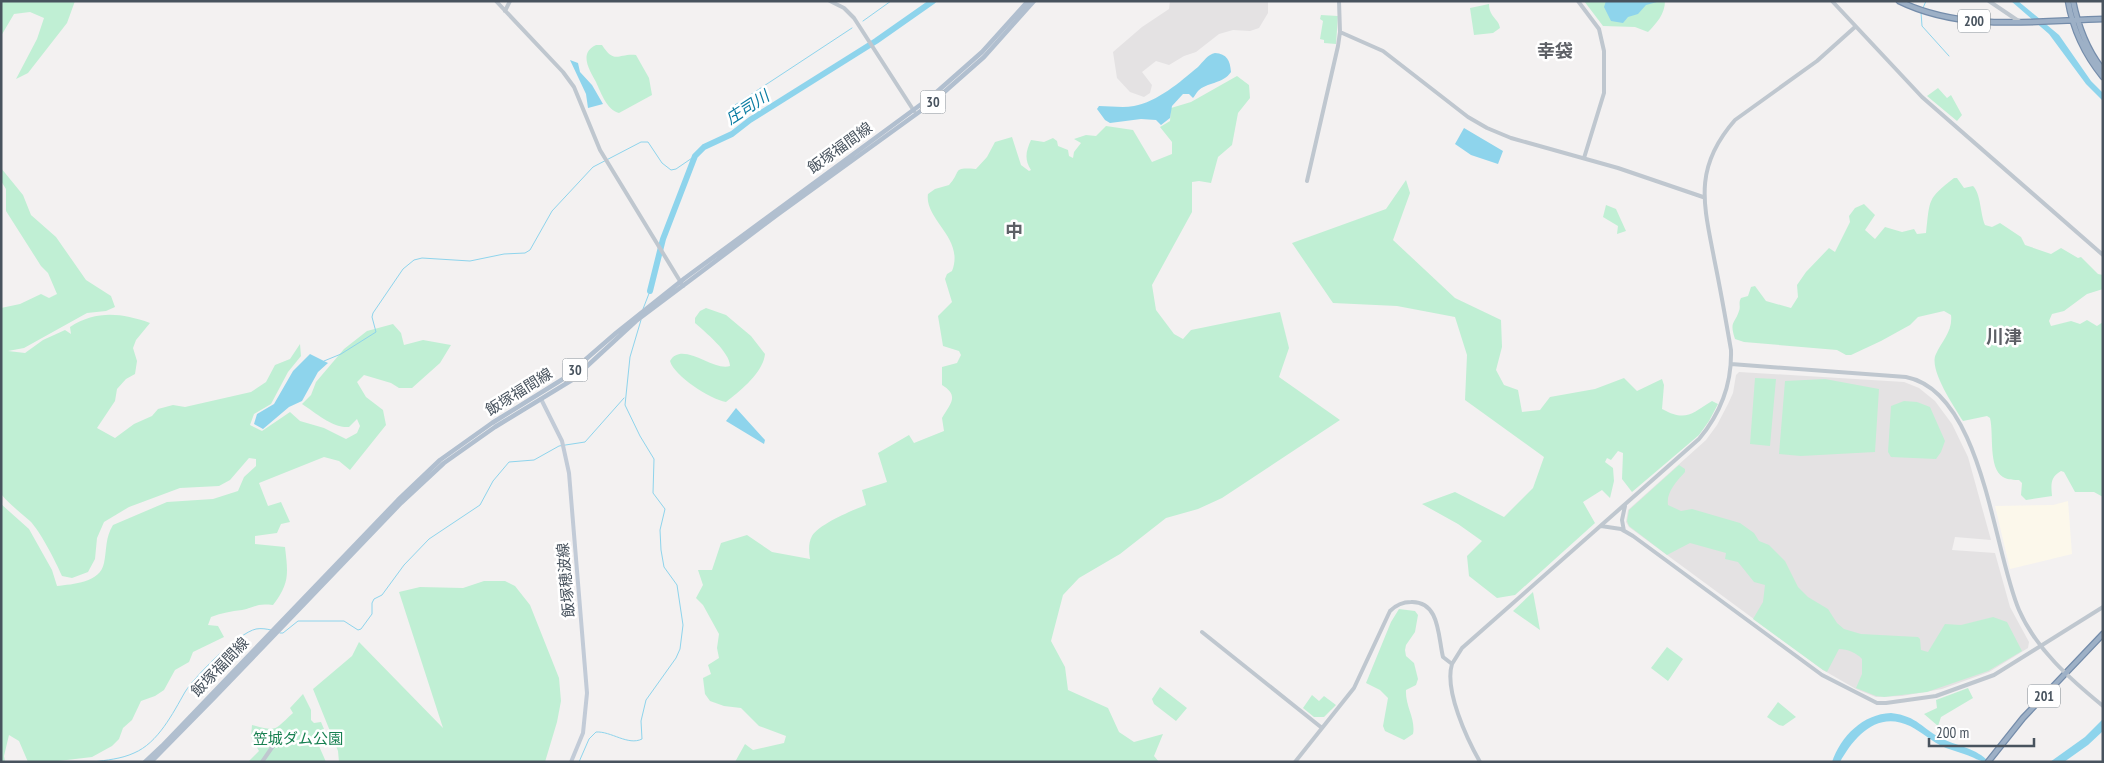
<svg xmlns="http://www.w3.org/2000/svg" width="2104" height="763" viewBox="0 0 2104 763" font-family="'PT Sans Narrow','Noto Sans JP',sans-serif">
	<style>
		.commercial { fill: #fcf8eb }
		.education { fill: #e4e2e3 }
		.green { fill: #c0efd4 }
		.water { fill: #8ed4ec }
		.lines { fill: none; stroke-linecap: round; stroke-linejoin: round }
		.stream { stroke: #8ed4ec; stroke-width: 1 }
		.river { stroke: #8ed4ec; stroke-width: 6 }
		.trunk-casing { stroke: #748caa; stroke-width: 7 }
		.tertiary { stroke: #bfc7cf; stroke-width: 4 }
		.secondary { stroke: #c2cbd7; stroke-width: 4 }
		.primary { stroke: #b1bfcf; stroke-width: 4.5 }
		.trunk { stroke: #9db0c6; stroke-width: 4.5 }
		.labels { text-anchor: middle; stroke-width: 5; stroke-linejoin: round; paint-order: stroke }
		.shield { fill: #fff; stroke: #7f878e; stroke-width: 1 }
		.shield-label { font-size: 14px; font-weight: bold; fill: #48535e }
		.street-label { font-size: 15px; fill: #48535e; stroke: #fff }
		.park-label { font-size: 15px; fill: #188051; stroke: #fff }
		.water-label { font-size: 16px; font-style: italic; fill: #0e7ea4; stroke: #fff }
		.quarter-label { font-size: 18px; font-weight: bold; fill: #5d6066; stroke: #fff }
	</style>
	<rect width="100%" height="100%" fill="#f3f1f1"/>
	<path class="commercial" d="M2068 501 2072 554 2010 569 1995 506 2053 505Z"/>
	<path class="education" d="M1170 1H1268V13L1259 28 1250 31 1233 30 1219 34 1196 52 1184 56 1169 65 1156 61 1142 72 1152 85 1150 93 1144 97 1130 92 1117 78 1113 52 1142 27 1169 9Z
		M1739 372 1904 382 1919 388 1935 401 1952 424 1968 457 1991 540 1955 537 1952 550 1995 553 2010 607 2029 642 2028 648 1989 672 1942 689 1902 696 1876 697 1856 689 1823 670 1629 527 1626 522 1628 510 1706 440 1717 425 1728 404 1733 393 1736 375Z"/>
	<path class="green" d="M1 1H75L67 23 28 73 16 79 37 39 44 18 30 12 14 14 1 36Z
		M1584 1H1665C1665 14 1656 24 1648 32L1635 27 1603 26Z
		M1489 4C1489 17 1499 19 1500 28L1493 33 1474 35 1470 8Z
		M1321 15 1338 16 1336 44 1324 43V40L1320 39 1323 21 1320 19Z
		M596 45H602C615 65 618 53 636 55L649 78 652 95 619 113C607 110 601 93 596 82 590 71 578 53 596 45Z
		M1237 76 1249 85 1250 98 1238 113 1232 145 1218 157 1211 183 1199 181 1192 182V212L1152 285 1156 310 1174 334 1183 339 1191 330 1280 312 1289 348 1279 377 1340 420 1222 498 1198 509 1166 518 1120 554 1079 578 1063 595 1051 641 1065 667 1068 690 1108 708 1119 732 1134 742 1163 734 1154 756 1159 762H735L745 744 753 750 784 743 786 736 759 726 741 708 724 706 710 701 705 694 703 678 711 674 708 665 719 658 717 648 719 634 703 605 696 598 703 585 698 570H712L721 543 747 535 772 552 810 559C809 552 808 543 812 536 819 524 853 510 866 505L862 490 887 482 878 453 909 435 914 443 944 431 942 418C950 404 960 396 942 385V367L957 363 961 355 959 351 943 346 938 316 952 302 945 279 947 274 952 271C965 238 924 220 928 194L935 189 949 185C962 171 951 167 976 169L987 157 995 142 1012 137 1021 165 1029 171 1031 170C1024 159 1026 151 1031 140L1044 142 1053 138 1057 141 1058 146 1068 150 1069 156 1073 158 1074 152 1081 143 1074 139 1086 135 1096 136 1106 126 1133 130 1152 162 1172 154V142L1160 127 1170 121 1171 108 1191 102Z
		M1938 88 1947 98 1951 95 1962 115 1957 121 1927 96Z
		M1 168 23 195 31 215 56 237 86 280 111 296 115 307 106 311 87 313 24 348 8 351 25 353 43 340 65 330 71 334 70 327C97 310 121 313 150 323L136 340 133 348 137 361 135 374 126 379 117 389 115 401 97 428 115 438 134 424 152 416 158 409 173 405 185 407 251 392 266 382 275 365 290 359 300 344 301 356 288 372 271 404 254 414 250 425 262 431 290 412 300 421 324 428 346 439 357 433 360 426 357 419 349 427C332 428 316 413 302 404L311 395 316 382 344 349 367 331 393 324 401 333 404 345 423 340 451 345 440 363 412 388H399L391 383 364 375 357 382 366 397 383 410 386 425 350 470 339 461 324 457 259 483 268 506 281 502 290 522 281 524 277 533 255 536V544L285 547C288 573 290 583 273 605 256 603 256 607 242 610 231 611 222 613 211 617L208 625 218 626 224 637 193 652 189 662 175 670 164 690 155 696 141 701 132 720 123 728 119 739 112 746 92 757 50 762H28L19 741 9 735 4 756 5 762H1V504L29 529 52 570 57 586C73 584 100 583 104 563 107 549 105 538 113 525L167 502 213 499 238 491 244 477 256 466V459L249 458 230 480 219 486 180 488 129 507 104 522 97 538 95 559 88 572 72 578 62 576C56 562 40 531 30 521 20 512 10 505 1 494V308L20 304 41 294 49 298 57 294 48 273 41 266 6 211V189L1 181Z
		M1954 178H1957L1964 188 1973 186C1981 194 1980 213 1985 225L1992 227 2000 223 2021 237 2025 245 2051 254 2061 248 2078 258 2081 257 2098 274 2103 275V289L2087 294 2064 311 2052 314 2049 321 2051 326 2071 321 2080 324 2087 320 2097 326 2103 322V497L2094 492H2075L2064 472 2061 471C2050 477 2051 485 2052 496L2026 500 2021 495 2022 483 2019 480C2014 480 2008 480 2003 477 1988 468 1994 434 1990 418L1987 416 1963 421C1955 408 1928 369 1936 354 1942 341 1953 331 1951 315L1944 311 1918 317 1910 325 1881 341 1851 355H1846L1837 350 1744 342 1735 339C1729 321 1735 324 1739 311 1741 306 1738 303 1741 298L1748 296 1751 287 1755 286 1766 301 1791 308 1798 297 1797 285 1806 272 1829 248 1835 252 1850 222 1849 216 1855 208 1864 204 1875 215 1865 230 1875 239 1885 227 1902 232 1914 229 1917 234 1926 233C1930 199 1927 199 1954 178Z
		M1406 180 1410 193 1393 240 1455 298 1501 320 1502 347 1496 370 1504 385 1518 390 1522 412 1540 410 1550 397 1595 389 1624 378 1637 391 1662 379 1664 385 1662 409C1686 422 1691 414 1712 401L1718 404 1709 421 1699 435 1632 492 1622 479 1623 453 1618 451 1611 460 1607 458 1605 462 1613 468 1614 481 1610 498 1602 490 1583 502 1595 523 1515 595 1497 598 1469 576 1467 556 1482 541 1458 524 1422 504 1455 492 1504 517 1533 488 1544 457 1465 400 1467 355 1455 317 1397 306 1333 303 1292 243 1386 209Z
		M1606 205 1616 209 1626 231 1617 234 1618 226 1603 217Z
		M706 308 726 315 751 336 765 354C763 373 740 391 726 402 710 399 674 376 670 361 682 340 714 372 730 366 730 352 705 332 695 323V318L700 311Z
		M1755 378 1776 379 1770 446 1750 444Z
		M1825 379 1879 389 1875 452 1801 456 1779 454 1785 381Z
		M1904 401 1917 402 1930 407 1945 441 1941 452 1936 459 1891 457 1888 452 1891 406Z
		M1679 465 1685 469V472C1677 481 1666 492 1668 505L1681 511 1692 509 1740 523 1754 533 1759 541 1769 545 1785 561 1798 587 1808 597 1828 609 1837 623 1844 629 1861 634 1918 637 1920 639 1921 650 1928 652 1945 624 1961 625 1993 617 2007 622 2022 651 1988 671 1927 692 1884 697 1876 696 1856 688 1862 674V659C1857 653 1847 649 1839 649L1827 672 1823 670 1753 619 1763 602 1765 585 1754 582 1738 562 1725 559 1726 553 1690 543 1667 555 1629 526 1627 521 1629 510Z
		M484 581H505L515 586 530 605 559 678 561 701 557 722 545 762H339L338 751 313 689 352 656 359 642 443 728 399 592 420 587 463 588Z
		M1533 592 1540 630 1513 611Z
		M1399 609 1415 611 1418 615 1415 632 1406 645 1405 650 1406 656 1414 663 1418 679 1416 685 1406 690C1405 706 1416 719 1413 734L1404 740 1385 731 1383 726 1388 698 1380 690 1366 683 1391 622Z
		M1667 647 1683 659 1668 681 1651 668Z
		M1160 687 1187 708 1176 721 1154 704 1152 699Z
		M1968 688 1973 698 1941 717 1938 726 1924 714 1937 708 1936 700Z
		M303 694 311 710V720L314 723 321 722 324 729 319 746 326 762H248L259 751 251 737 252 725C278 732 274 730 293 713L290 708Z
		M1312 695 1319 701 1324 696 1336 705 1324 717H1314L1303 708Z
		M1778 702 1796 717 1783 726 1779 725 1767 717Z"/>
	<path class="water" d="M1606 1H1657V2L1646 5 1638 14 1628 17 1623 23 1611 21 1604 7Z
		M2011 1H2018L2059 35 2091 81 2103 93V101L2086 84 2049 34Z
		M1215 53C1227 54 1230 60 1231 72 1223 84 1207 82 1198 91 1196 93 1195 96 1193 98L1189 94H1183L1172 106 1170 118 1161 125 1156 120 1141 119 1110 123 1105 120 1097 109 1099 106C1111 106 1123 108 1134 106 1157 102 1180 82 1198 67 1203 62 1208 54 1215 53Z
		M570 60 578 63 580 72 592 85 603 104 588 108 586 94Z
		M1464 128 1503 151 1498 164 1471 155 1455 144Z
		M310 354 328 363 318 372 302 401 289 407 263 429 254 424 257 414 274 404 293 371Z
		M736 408 765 440 764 444 726 421Z
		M1891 713C1918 716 1922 729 1943 739 1960 747 1976 748 1989 762 1979 762 1974 757 1964 754 1958 752 1952 750 1946 748 1932 742 1922 732 1910 726 1877 710 1854 737 1840 762H1832C1841 736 1863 714 1891 713Z
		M2103 719V731L2088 745 2064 762H2050L2085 737Z"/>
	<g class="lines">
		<path class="stream" d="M1923 8 1926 1
			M1921 12 1922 26 1949 56
			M863 21 891 1
			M735 105 852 28
			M643 309 650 291
			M324 361 341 354 376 332 372 317 373 313 403 269 414 260 422 258 470 261 504 254 525 253 530 250 552 211 593 167 641 142H648L662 163 671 170 676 169 695 156
			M280 633H283L298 621H344L358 630 361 629 372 614V603L374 599 382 595 404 565 429 539 480 505 493 481 509 462 534 460 559 446 585 442 624 398
			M70 762H75
			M93 762C107 760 121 759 134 753 158 743 173 713 185 692 195 676 238 633 256 629 261 628 267 629 271 630
			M579 762 589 739 596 732C611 731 628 746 642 739L641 721 646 700 676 658 680 649 683 625 677 585 664 567 661 550 660 530 665 509 653 493 654 459 640 436 625 405 630 357 641 320"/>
		<path class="river" d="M650 291 663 239 695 156 704 147 732 134 750 120 876 41 933 1"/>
		<g class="trunk-casing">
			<path id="trunk" d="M1899 1C1962 32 2035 21 2103 19
				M2068 1C2073 30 2085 55 2103 77
				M2073 1C2078 26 2087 50 2103 70
				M1988 762 2023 718 2103 634"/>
		</g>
		<path class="tertiary" d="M496 1 563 72 574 87 600 150 683 286
			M830 1 844 8 854 18 914 111
			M1578 1 1599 29 1604 51V93L1584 158
			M1832 1 1922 97 2103 255
			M1989 1 2020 22
			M505 11 510 1
			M1340 32 1383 51 1468 117 1487 128 1511 138 1618 168 1703 197
			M1307 181 1338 46 1340 32 1339 1
			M1731 364 1906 377C1983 392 1993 550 2019 610 2036 649 2070 679 2103 706
			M1601 526 1621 529 1633 536 1822 675 1877 703H1886L1936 696 1994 675 2103 607
			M1624 531 1622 520 1625 506
			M1202 632 1322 728
			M1452 664 1462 648 1699 439C1721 413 1732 385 1731 350 1726 321 1721 292 1715 263 1704 205 1692 169 1735 120L1817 61 1855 27
			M262 762 273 746
			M1295 762 1354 688 1390 611C1396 605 1403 602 1411 602 1440 601 1438 637 1443 657L1452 664C1444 690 1467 739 1480 762"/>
		<path class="secondary" d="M541 399 562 441 569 473 587 693 583 733 571 762"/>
		<path class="primary" d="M145 762 162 746 398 500 440 460 492 423 563 379 616 333 685 278 931 97 982 52 1028 1
			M151 762 214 698 401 503 444 463 495 427 572 380 636 321 777 215 933 102 984 57 1034 1"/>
		<use href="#trunk" class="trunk"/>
	</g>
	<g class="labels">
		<g class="shield">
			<rect x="1958" y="9.5" width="32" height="23" rx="4"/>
			<rect x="920.5" y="90.5" width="25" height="23" rx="4"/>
			<rect x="562.5" y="358.5" width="25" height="23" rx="4"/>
			<rect x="2028" y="684.5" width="32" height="23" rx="4"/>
		</g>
		<g class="shield-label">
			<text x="1974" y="26">200</text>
			<text x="933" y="107">30</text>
			<text x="575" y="375">30</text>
			<text x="2044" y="701">201</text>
		</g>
		<g class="street-label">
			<text transform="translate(840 148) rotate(-36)" y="5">飯塚福間線</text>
			<text transform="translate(519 392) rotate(-32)" y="5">飯塚福間線</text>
			<text transform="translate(566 580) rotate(-95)" y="5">飯塚穂波線</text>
			<text transform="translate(220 667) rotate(-46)" y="5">飯塚福間線</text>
		</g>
		<g class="park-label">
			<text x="298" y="744">笠城ダム公園</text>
		</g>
		<g class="water-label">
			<text transform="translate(747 107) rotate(-33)" y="6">庄司川</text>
		</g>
		<g class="quarter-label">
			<text x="1555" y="57">幸袋</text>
			<text x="1014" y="237">中</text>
			<text x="2004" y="343">川津</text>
		</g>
	</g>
	<rect width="2104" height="763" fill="none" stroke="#48535e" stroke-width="5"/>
	<path d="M1929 738v8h105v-8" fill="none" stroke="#48535e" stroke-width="2.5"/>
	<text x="1936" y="738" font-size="15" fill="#48535e" stroke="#ffffff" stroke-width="4" paint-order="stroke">200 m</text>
</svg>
